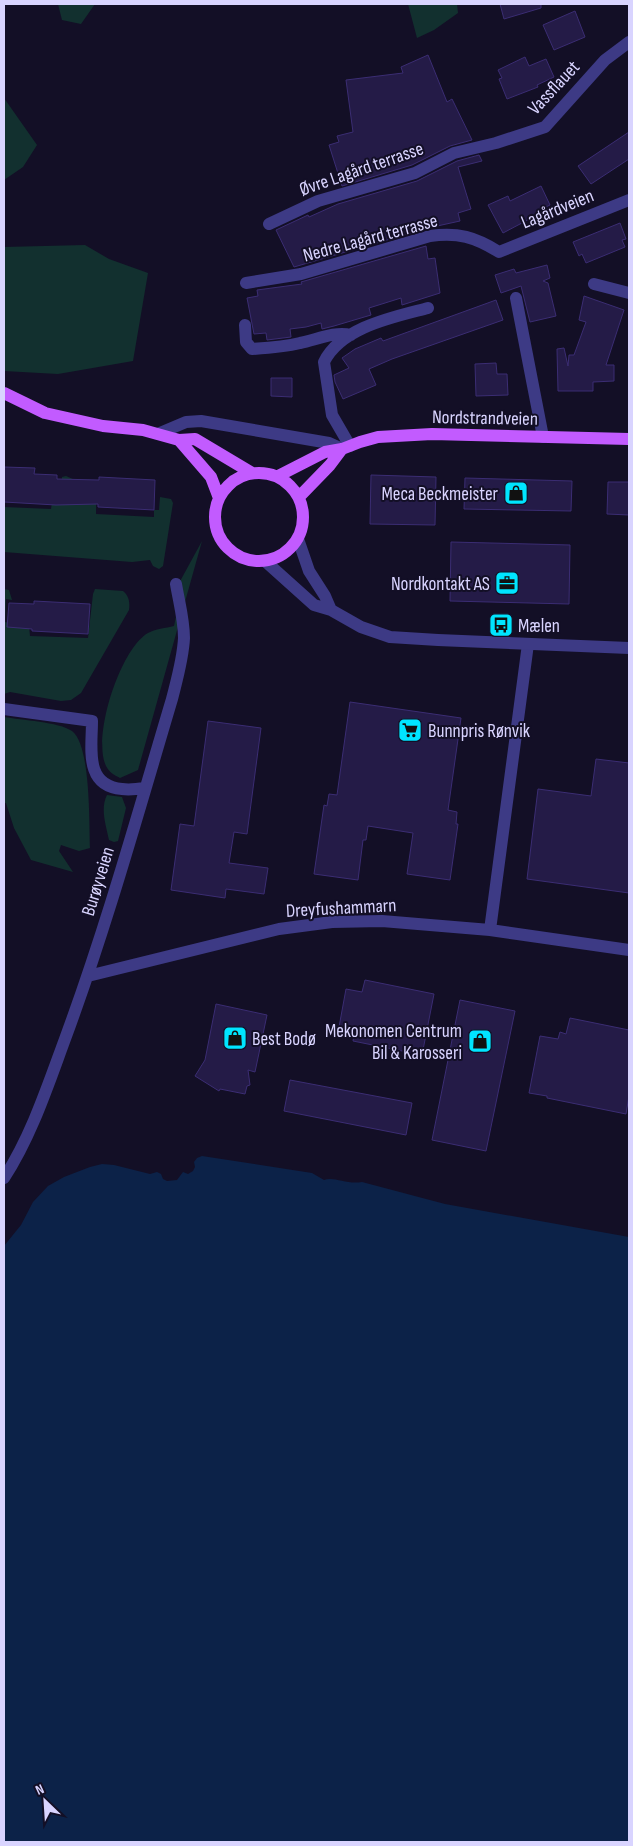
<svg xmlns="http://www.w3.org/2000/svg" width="633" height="1846" viewBox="0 0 633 1846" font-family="'Sofia Sans Condensed',sans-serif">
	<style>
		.green { fill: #12302f }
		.water { fill: #0c2248 }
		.building { fill: #241b47; stroke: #3b2d73 }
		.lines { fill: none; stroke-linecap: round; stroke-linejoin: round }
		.minor { stroke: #3d3a85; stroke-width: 12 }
		.tertiary { stroke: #3d3a85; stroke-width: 12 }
		.primary { stroke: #c25bff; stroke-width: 12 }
		.labels { text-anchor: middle; stroke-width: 4; stroke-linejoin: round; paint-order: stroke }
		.street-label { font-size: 19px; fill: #d9d4ff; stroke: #130f26 }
		.poi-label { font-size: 19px; fill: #d9d4ff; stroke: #130f26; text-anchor: end }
	</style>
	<rect width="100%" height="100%" fill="#130f26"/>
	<path class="green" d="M58 4H95L81 24 62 20Z
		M408 4H457L458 13 434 30 417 38Z
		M4 98 37 145 23 167 4 180Z
		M85 245 109 259 148 273 133 361 58 374 4 371V247Z
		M66 476 75 480 96 501V514L154 517V510H159L160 497 171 499 173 503 163 566 159 569 153 566 150 560 132 562 4 552V507L51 509 52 502 61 500 62 477Z
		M202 541 138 770 120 778C114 775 109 772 106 766 92 737 120 649 148 633 155 629 166 628 174 626L180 597 178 585Z
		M4 589 9 590 12 600 6 599 5 622 29 626 30 636 88 638 93 594 95 589 123 591C129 596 130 602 129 610L81 693 71 700 61 701 10 692 4 694Z
		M4 717C21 720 59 722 72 731 91 745 89 824 90 848L79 851 61 845 59 851 73 872 31 860 14 828 6 803H4Z
		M107 795 122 797 126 808 118 841 114 842 109 840C106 825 100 809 107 795Z"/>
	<path class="water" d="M202 1156 312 1173 324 1180C334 1176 347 1185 362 1182L445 1204 629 1237V1842H4V1246L21 1225 33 1202 48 1186 64 1177 90 1167 102 1164 114 1165 150 1174 157 1172 161 1174 163 1179 167 1181 177 1180 183 1172 188 1174 193 1171 195 1167 194 1162 197 1158Z"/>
	<path class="building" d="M500 4H541V8L504 19Z
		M575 11 585 37 554 50 543 25Z
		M428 55 447 102 452 99 472 140 450 146 412 165 342 186 329 145 339 142 337 136 353 132 346 80 403 73 401 67Z
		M525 57 529 66 546 59 554 77 537 85 538 87 507 99 499 79 502 78 498 70Z
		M629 132V159L591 184 578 166Z
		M479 155 482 161 458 167 471 209 458 213 460 221 428 228 294 267 276 230 308 215 309 217 338 204 417 181 457 161Z
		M541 186 550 205 537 211 539 214 503 233 488 205 508 196 510 201Z
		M620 223 626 239 622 240 625 247 586 263 582 254 579 256 573 242Z
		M426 246 428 259 435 258 440 293 402 305 401 298 369 308 371 315 334 326 322 329 321 323 306 327 290 329 291 337 267 340 266 333 254 334 247 298 258 296 257 290 302 284 301 282Z
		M547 265 550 278 543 281 548 283 556 316 530 322 521 286 501 293 495 275 514 269 516 273Z
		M584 296 624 310 606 365H614V381L593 382V391H558L557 349 564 348 568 366 569 355H574L586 322 579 320Z
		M496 300 503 320 392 359 369 369 376 385 343 399 335 382 334 375 349 368 342 358 355 349 381 338 383 341Z
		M496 363 497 374H507L508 395 476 396 475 364Z
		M271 378H292V397L271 396Z
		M4 467 35 468 34 474 57 475V479L99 480V477L155 480 154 510 98 507V504L56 505 4 502Z
		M371 475 436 477 435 525 370 524Z
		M465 478 572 481 571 511 464 509Z
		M608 482H629V515L607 514Z
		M451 542 570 545 569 604 450 601Z
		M34 601 90 604 88 634 32 631V629L7 627 9 603 34 604Z
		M350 702 461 718 448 810 457 812 456 824H458L450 880 407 874 413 833 368 826 366 840H363L358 880 314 874 324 805 327 806 329 794 337 795Z
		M208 721 261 728 247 834 234 832 229 863 268 868 264 894 226 889 225 898 171 890 180 824 194 826Z
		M596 759 629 763V893L527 879 538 789 591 796Z
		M365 980 434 994 422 1055 353 1041 355 1030 339 1027 346 989 362 992Z
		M460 1000 515 1011 486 1151 432 1140Z
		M216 1004 267 1015 255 1072 248 1070 250 1085 247 1086 245 1094 220 1089 219 1091 195 1076 205 1060Z
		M570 1018 629 1030V1096L626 1114 547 1098V1096L529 1093 540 1036 558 1039 560 1032 566 1034Z
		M290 1080 412 1103 406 1135 284 1111Z"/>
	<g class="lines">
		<path class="minor" d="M269 224 318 201 415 173 454 153 496 143 545 127 605 60 629 42
			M246 283 301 274 430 236C458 232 475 237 499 252L629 200
			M594 284 629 293
			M516 298 543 437
			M245 325 246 342 252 349C268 348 284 347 300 343 316 340 334 331 351 335
			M160 433 186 422 201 421 329 443 342 449
			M350 446 332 415 324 362C341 327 394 317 428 308
			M4 709 92 721C92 748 84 786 122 789 129 790 138 789 145 788
			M490 930 528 644
			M88 976 279 929 332 922 382 921 490 930 629 950
			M4 1178C31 1137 48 1085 65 1039 106 928 138 813 172 699 177 679 183 659 184 638 184 620 179 602 176 584"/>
		<path class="tertiary" d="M298 539 309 571 325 596 331 610
			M265 561 314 605 331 610 361 627 390 637 438 640 629 648"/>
		<path class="primary" d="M4 393 45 413 103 426 143 430 179 440 195 439 252 473
			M179 440 211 477 219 498
			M215 517a44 44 0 1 1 88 0a44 44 0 1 1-88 0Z
			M278 476 325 452 342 449 360 442 378 437 432 434 629 439
			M299 497 330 465 342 449"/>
	</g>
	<defs>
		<g id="shop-square" transform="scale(1.25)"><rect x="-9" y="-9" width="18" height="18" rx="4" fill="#00e5ff" stroke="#130f26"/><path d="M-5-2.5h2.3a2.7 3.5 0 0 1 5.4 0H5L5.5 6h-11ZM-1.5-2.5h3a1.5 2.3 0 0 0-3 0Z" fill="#111"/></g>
		<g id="office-square" transform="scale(1.25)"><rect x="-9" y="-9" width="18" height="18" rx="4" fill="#00e5ff" stroke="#130f26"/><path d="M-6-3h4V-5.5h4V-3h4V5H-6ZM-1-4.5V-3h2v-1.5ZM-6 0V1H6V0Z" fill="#111"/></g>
		<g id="bus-square" transform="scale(1.25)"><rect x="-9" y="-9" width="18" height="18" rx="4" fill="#00e5ff" stroke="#130f26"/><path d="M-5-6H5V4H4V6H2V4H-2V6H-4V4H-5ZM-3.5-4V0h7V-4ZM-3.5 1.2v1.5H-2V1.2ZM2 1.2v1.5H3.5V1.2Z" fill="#111"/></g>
		<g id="supermarket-square" transform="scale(1.25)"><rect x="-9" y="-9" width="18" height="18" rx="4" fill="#00e5ff" stroke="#130f26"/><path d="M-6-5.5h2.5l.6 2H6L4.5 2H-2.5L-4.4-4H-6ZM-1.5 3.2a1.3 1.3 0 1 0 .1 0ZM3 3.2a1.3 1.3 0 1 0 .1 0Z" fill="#111"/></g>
	</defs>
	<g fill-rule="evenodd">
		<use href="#shop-square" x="516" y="493"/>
		<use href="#office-square" x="507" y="583"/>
		<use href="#bus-square" x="501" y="625"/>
		<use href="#supermarket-square" x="410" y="730"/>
		<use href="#shop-square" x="235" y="1038"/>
		<use href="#shop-square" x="480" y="1041"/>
	</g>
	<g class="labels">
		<g class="street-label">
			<text transform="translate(553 87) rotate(-47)" y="7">Vassflauet</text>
			<text transform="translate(361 168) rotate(-19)" y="7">Øvre Lagård terrasse</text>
			<text transform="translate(557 208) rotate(-22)" y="7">Lagårdveien</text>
			<text transform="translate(370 237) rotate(-15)" y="7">Nedre Lagård terrasse</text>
			<text transform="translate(485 417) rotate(1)" y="7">Nordstrandveien</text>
			<text transform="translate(97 881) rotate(-73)" y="7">Burøyveien</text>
			<text transform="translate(341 907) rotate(-3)" y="7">Dreyfushammarn</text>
		</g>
		<g class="poi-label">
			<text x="498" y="500">Meca Beckmeister</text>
			<text x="490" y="590">Nordkontakt AS</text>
			<text x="518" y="632" text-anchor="start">Mælen</text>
			<text x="428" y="737" text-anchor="start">Bunnpris Rønvik</text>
			<text x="462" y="1037">Mekonomen Centrum<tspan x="462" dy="22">Bil &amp; Karosseri</tspan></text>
			<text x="252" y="1045" text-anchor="start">Best Bodø</text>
		</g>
	</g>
	<rect width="633" height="1846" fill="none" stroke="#d9d4ff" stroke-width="10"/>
	<g transform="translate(45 1801) rotate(335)" stroke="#130f26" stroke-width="4" paint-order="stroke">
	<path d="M0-4L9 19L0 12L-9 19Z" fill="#d9d4ff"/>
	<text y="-8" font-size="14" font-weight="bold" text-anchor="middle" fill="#d9d4ff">N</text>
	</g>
</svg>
